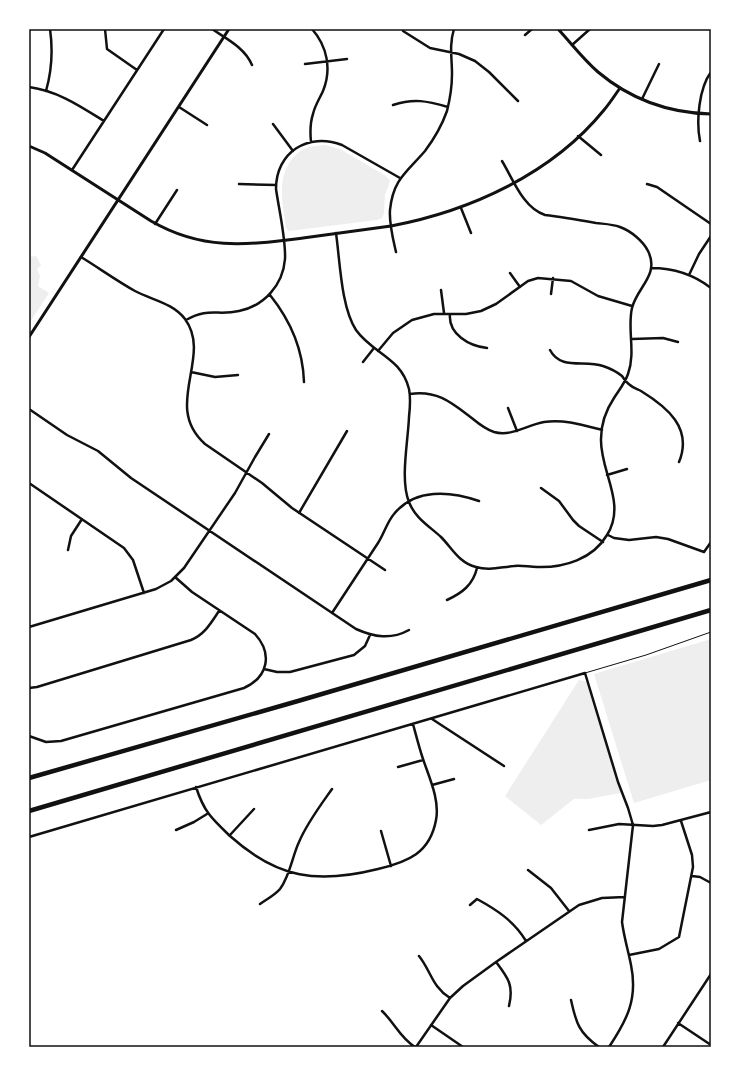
<svg xmlns="http://www.w3.org/2000/svg" width="740" height="1076" viewBox="0 0 740 1076" font-family="Lato,sans-serif">
	<style>
		.green { fill: #eee }
		.lines { fill: none; stroke-linecap: round; stroke-linejoin: round }
		.service { stroke: #111; stroke-width: 1 }
		.minor { stroke: #111; stroke-width: 2.5 }
		.tertiary { stroke: #111; stroke-width: 3 }
		.motorway { stroke: #111; stroke-width: 4.5 }
		.neatline { fill: none; stroke: #111; stroke-width: 1.5 }
	</style>
	<rect width="100%" height="100%" fill="#fff"/>
	<path class="green" d="M325 145 340 149 386 176 390 181 385 195 384 213 382 218 377 220 289 231 286 228C283 205 276 179 292 159 296 154 302 149 309 147 314 146 320 145 325 145Z
		M36 256 41 265 37 269 40 276 38 286 49 293 29 324V257Z
		M711 639V780L634 803 594 674Z
		M579 680 587 682 621 793 588 799H574L541 825 505 796Z"/>
	<g class="lines">
		<path class="service" d="M585 673 646 655 711 632"/>
		<path class="minor" d="M105 29 107 49 137 70
			M212 29C227 39 245 48 252 65
			M403 31 430 48 459 54 475 61 489 72 518 101
			M525 35 532 29
			M572 45 590 29
			M305 64 347 59
			M29 87C58 91 80 106 104 121
			M46 91C52 70 53 50 50 29
			M642 99 659 64
			M393 105C414 98 427 101 448 107
			M179 107 207 125
			M273 124 293 151
			M578 136 601 155
			M700 141C696 121 699 88 711 72
			M311 142C310 132 310 123 313 114 315 105 320 98 323 91 332 69 327 46 312 29
			M72 170 164 29
			M239 184 276 185
			M647 184 657 187 711 224
			M461 208 471 233
			M155 224 177 190
			M336 233C340 261 341 307 356 330 373 354 401 357 409 389 411 399 410 408 409 417 408 442 400 480 409 502 415 518 429 526 441 537 452 548 459 563 476 567 489 571 501 567 514 566 522 565 529 567 537 567 564 568 593 559 607 535 627 503 600 472 601 439 601 424 606 410 614 398 619 390 625 383 628 374 636 352 627 329 632 308 637 287 660 275 648 251 643 241 631 231 620 227 612 224 604 224 596 223 579 220 562 217 545 215 523 208 513 179 502 161
			M396 252C393 239 389 224 390 210 393 179 407 172 425 151 434 139 442 125 447 111 450 99 452 87 452 74 452 58 449 45 454 29
			M81 257C99 268 117 281 135 291 152 300 173 303 185 319 213 357 162 406 205 444L262 483 292 508 385 570
			M651 268C673 268 693 274 711 288
			M510 273 520 287
			M689 275 699 254 711 236
			M441 290 444 313
			M551 294 553 278
			M270 295C290 320 303 349 304 382
			M450 314C448 334 469 346 487 348
			M186 320C209 307 217 316 239 311 264 306 283 285 285 259 286 239 279 210 276 189 276 152 308 132 342 145L400 178
			M632 339 663 338 678 342
			M550 350C561 371 585 359 603 366 609 368 617 372 622 376 624 379 627 383 630 385 633 388 637 389 641 391 667 407 693 428 679 462
			M378 351 393 333 412 320 434 314H466L481 311 496 304 528 281 538 278 571 281 598 296 632 306
			M363 362 374 348
			M191 372 215 377 238 375
			M410 394C438 390 452 403 473 419 479 424 485 429 494 432 511 437 527 425 544 422 564 419 583 425 602 430
			M508 408 517 431
			M29 409 67 435 98 451 131 478 356 629C374 637 391 640 409 630
			M607 475 627 469
			M29 483 124 548 133 560 144 593
			M541 488 559 501 573 520 579 526 603 542
			M299 513 347 431
			M608 535 614 538 629 540 656 537 668 539 704 552 711 542
			M68 550 71 536 82 519
			M447 600C462 593 473 585 477 568
			M332 613C347 590 362 567 378 543 384 534 387 522 394 514 415 488 450 491 479 501
			M29 627 156 589 171 581 184 568 235 493 255 457 269 434
			M264 669 277 672H290L354 655 365 646 370 635
			M29 688 37 687 191 640C205 634 211 623 219 611
			M432 719 504 766
			M29 736 46 742 61 741 244 688C268 677 273 654 255 634L192 592 175 577
			M398 767 423 760
			M432 785 454 779
			M196 787C204 812 212 819 230 836 278 879 318 884 378 869 408 862 430 853 436 820 440 800 429 777 423 759 419 747 416 735 413 724
			M176 830 194 822 207 814
			M589 830 619 824 653 826 662 825 711 812
			M381 831 391 866
			M230 835 254 809
			M29 837 585 673 618 782 628 808 633 825 622 922C624 937 628 950 631 965 638 999 627 1020 609 1047
			M528 870 551 888 569 911
			M692 876 700 877 711 883
			M260 904C267 899 275 895 280 889 290 876 292 857 299 842 307 823 320 806 332 789
			M470 905 477 899C497 910 514 921 526 941
			M629 955 659 949 679 937 693 867 692 855 681 821
			M419 956C431 971 432 987 450 998
			M496 962C508 978 514 985 509 1006
			M571 1000C576 1023 579 1033 599 1047
			M382 1011C394 1022 400 1038 415 1047
			M678 1023 711 1045
			M431 1025 463 1047
			M416 1047 450 998 463 986 496 962 579 905 602 898 625 897
			M663 1047 711 974"/>
		<path class="tertiary" d="M558 29C571 43 583 59 598 72 630 99 669 113 711 114
			M29 146 45 153 151 221C203 251 246 245 303 238 332 234 362 230 391 226 470 211 552 174 604 110 610 103 615 95 620 88
			M29 337 229 29"/>
		<path class="motorway" d="M29 778 298 701 711 580
			M29 811 711 610"/>
	</g>
	<rect width="740" height="1076" fill="none" stroke="#ffffff" stroke-width="60"/>
	<rect x="30" y="30" width="680" height="1016" class="neatline"/>
</svg>
